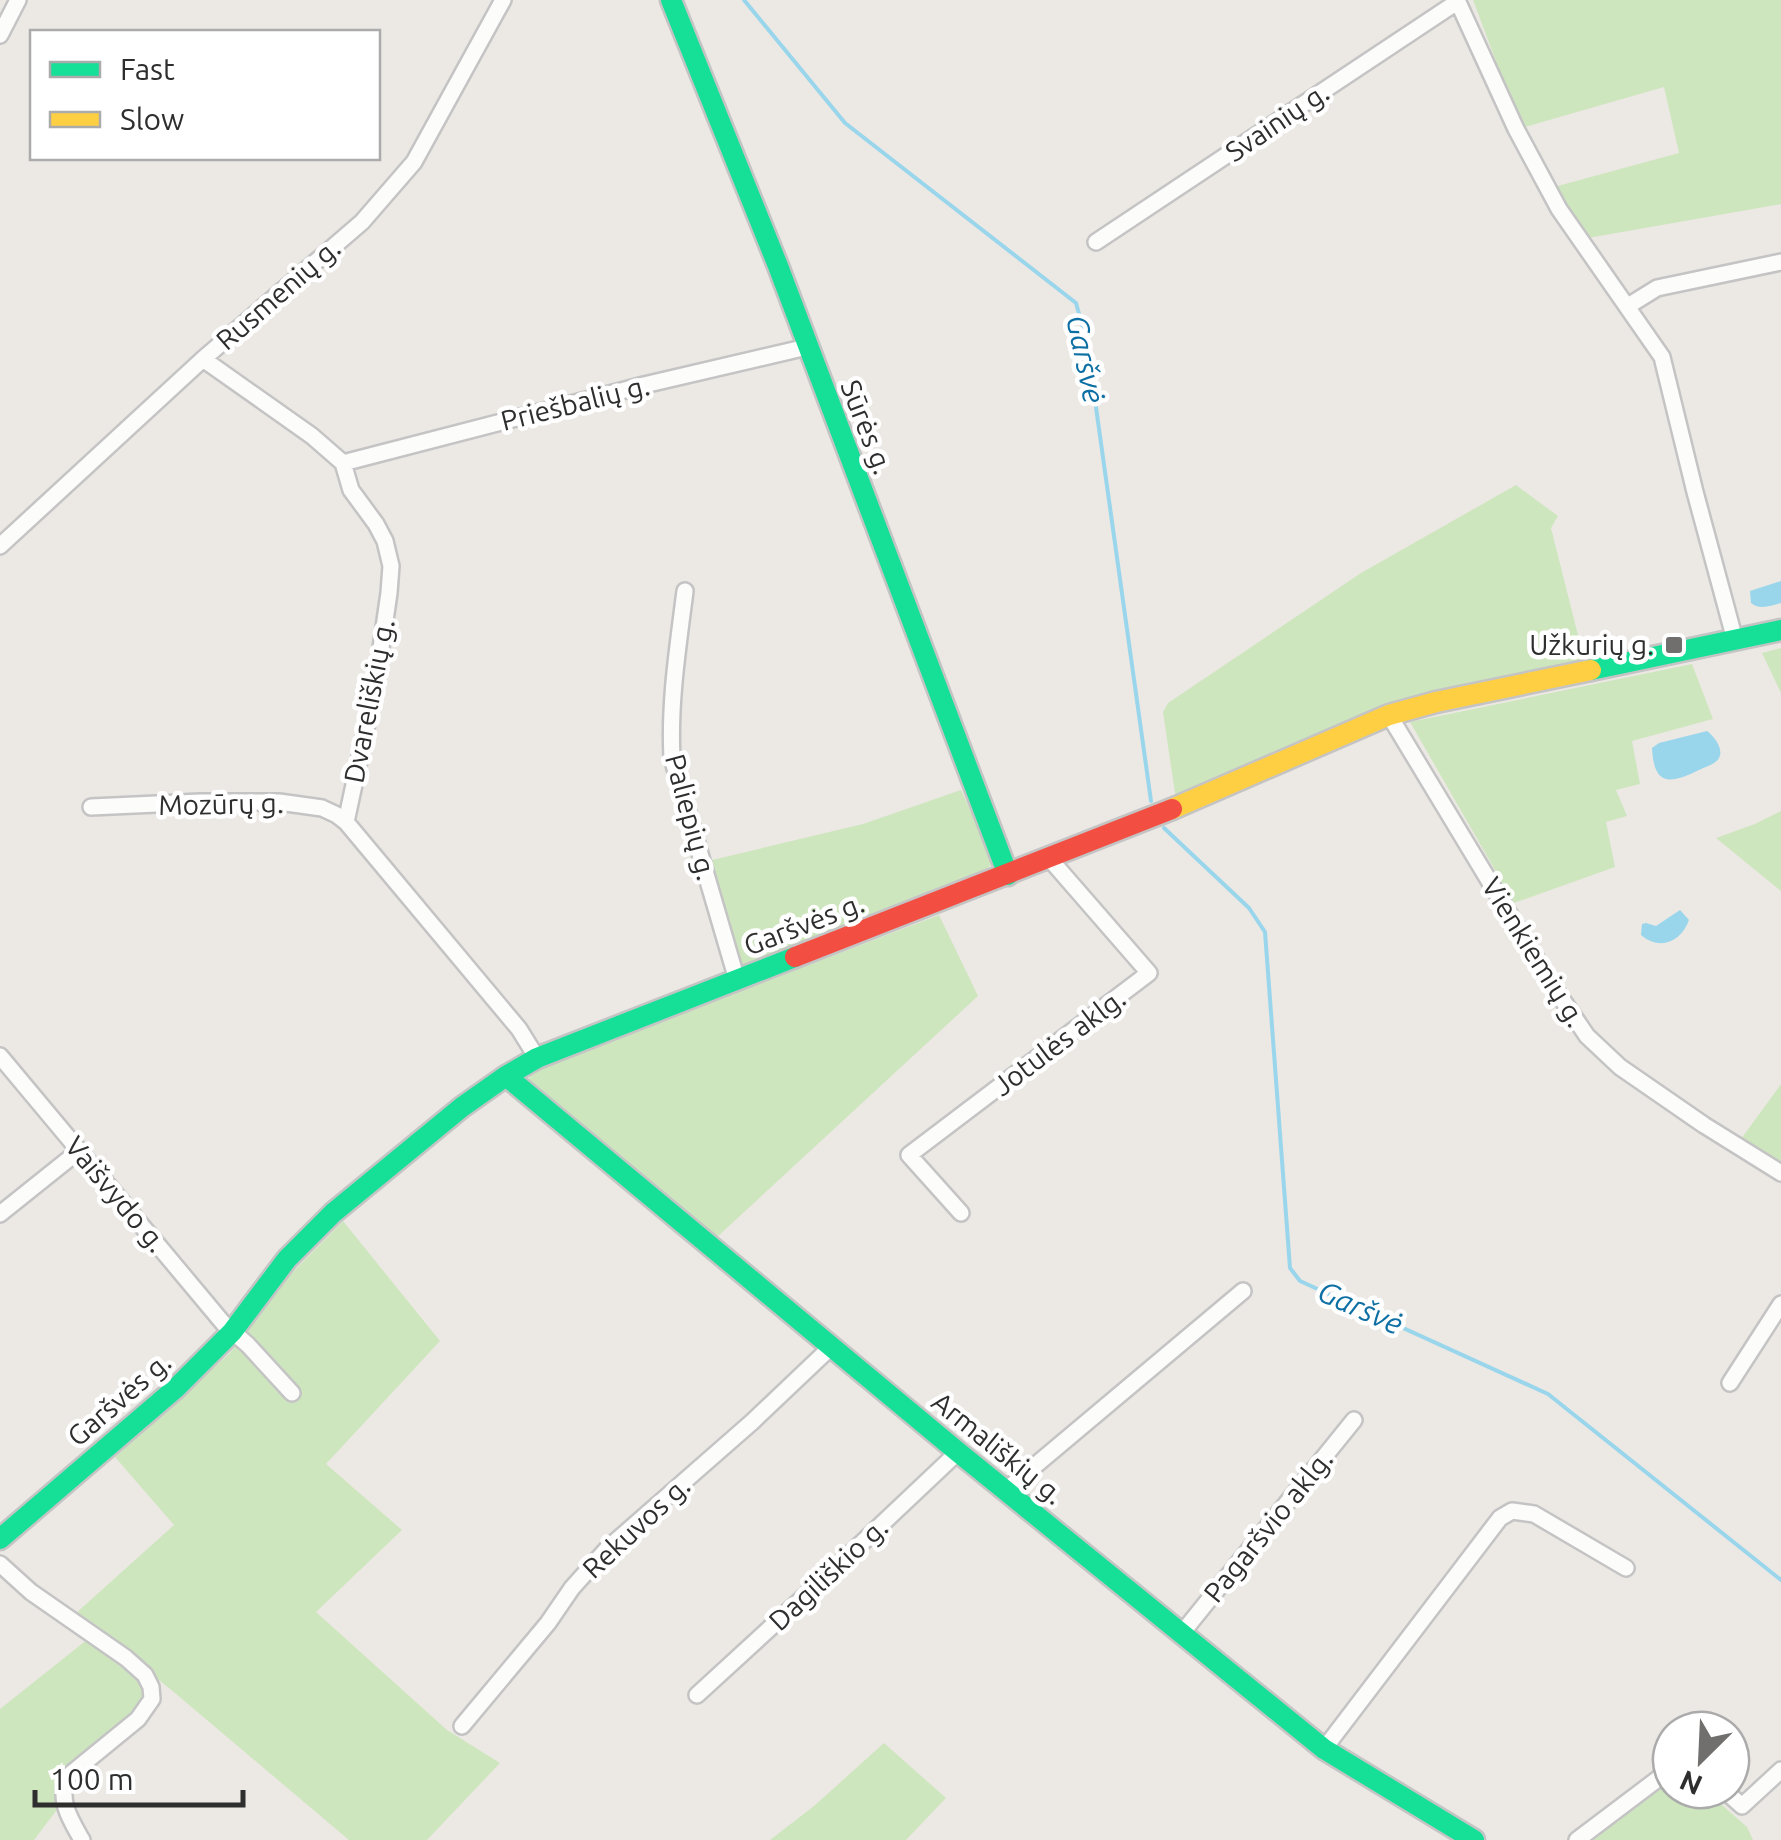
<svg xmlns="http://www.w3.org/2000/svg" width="1781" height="1840" viewBox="0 0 1781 1840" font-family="Ubuntu,sans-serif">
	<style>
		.green { fill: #cee6be }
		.water { fill: #99d6ec }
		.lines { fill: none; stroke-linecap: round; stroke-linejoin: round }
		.stream { stroke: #99d6ec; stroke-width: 4 }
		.street-casing { stroke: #c5c4c5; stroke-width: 20 }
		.fast-casing { stroke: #c5c4c5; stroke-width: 25 }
		.slow-casing { stroke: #c5c4c5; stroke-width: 25 }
		.jam-casing { stroke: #c5c4c5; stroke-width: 25 }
		.street { stroke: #fcfcfb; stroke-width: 15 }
		.fast { stroke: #16e098; stroke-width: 20 }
		.slow { stroke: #ffcf43; stroke-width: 20 }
		.jam { stroke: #f24e42; stroke-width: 20 }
		.poi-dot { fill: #706f6e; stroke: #fff; stroke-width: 4 }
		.labels { text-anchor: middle; stroke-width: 9; stroke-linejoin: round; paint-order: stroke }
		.street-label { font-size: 28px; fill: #2e2e2e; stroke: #fff }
		.poi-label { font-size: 28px; fill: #2e2e2e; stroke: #fff; text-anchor: end }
		.water-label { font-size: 30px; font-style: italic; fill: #0d6fa3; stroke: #fff }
	</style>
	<rect width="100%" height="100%" fill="#ece8e4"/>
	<path class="green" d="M1473 0H1781V204L1588 238 1554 187 1679 153 1664 87 1521 128Z
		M1516 485 1558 516 1551 528 1585 663 1419 697 1348 721 1176 800 1163 712 1168 703 1361 573Z
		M1781 648V693L1762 653Z
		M1692 664 1713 719 1632 741 1640 784 1616 790 1627 816 1606 822 1615 867 1514 903 1410 722Z
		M961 790 994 861 983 874 742 970 736 963 708 861 863 824Z
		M1781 811V891L1716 838 1755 824Z
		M939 915 978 996 716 1238 530 1086 528 1081 532 1071Z
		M1781 1084V1164L1741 1139Z
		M343 1221 440 1341 326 1464 402 1530 316 1612 447 1730 500 1763 427 1840H349L169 1688 75 1614 174 1525 115 1457 230 1353 285 1280Z
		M88 1639 141 1680 143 1698 138 1708 66 1768 55 1789 56 1811 34 1840H0V1709Z
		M884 1743 946 1798 906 1840H770L814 1806Z
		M1671 1776V1790H1705L1747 1827 1753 1840H1590Z"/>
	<path class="water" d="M1781 581V603C1771 606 1759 610 1751 603L1750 591Z
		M1707 731C1714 736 1724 749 1719 758 1716 764 1705 767 1699 770 1670 784 1654 787 1652 748L1659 743Z
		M1680 910 1689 920C1681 942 1660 951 1641 935L1642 924 1646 923 1656 926Z"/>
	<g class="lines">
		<path class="stream" d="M744 0 845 123 1076 303 1087 343 1151 801
			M1164 828 1249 908 1265 932 1290 1268 1300 1281 1548 1394 1781 1580"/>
		<g class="street-casing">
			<path id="street" d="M1457 0 1516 129 1559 209 1662 357 1695 492 1735 640
				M0 35 18 0
				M1096 242 1457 2
				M1628 306 1657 288 1781 262
				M203 359 312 436 343 463 351 490 376 524 385 541 391 566 389 593 376 682 346 822
				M343 463 644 385 807 347
				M0 546 203 359 362 222 414 162 503 0
				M685 591C678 647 669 702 672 758L737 980
				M1389 715 1549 980 1587 1036 1620 1067 1704 1125 1781 1173
				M91 807 200 802H279L322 808 337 815 346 822 519 1029 537 1058
				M0 1056 223 1323 248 1345 292 1393
				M961 1213 909 1155 1149 973 1049 858
				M0 1214 80 1150
				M1730 1383 1781 1304
				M1006 1490 1243 1291
				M0 1564 31 1592 126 1658 145 1675 151 1687 152 1699 138 1719 67 1777C58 1801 70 1819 82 1840
				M1182 1633 1354 1420
				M697 1695 829 1574 958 1452
				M462 1726 548 1623 572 1588 607 1549 752 1422 831 1347
				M1324 1749 1500 1518 1512 1511 1534 1514 1626 1568
				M1724 1790 1742 1806 1781 1770
				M1577 1840 1671 1769"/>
		</g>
		<g class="fast-casing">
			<path id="fast" d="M671 0 778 266 1008 875
				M1591 670 1781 630
				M506 1076 958 1452 1324 1749 1474 1840
				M0 1539 176 1388 232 1332 287 1259 333 1213 462 1107 506 1076 537 1058 795 957"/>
		</g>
		<g class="slow-casing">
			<path id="slow" d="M1172 809 1389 715 1436 702 1591 670"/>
		</g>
		<g class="jam-casing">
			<path id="jam" d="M795 957 1172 809"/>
		</g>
		<use href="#street" class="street"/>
		<use href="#fast" class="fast"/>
		<use href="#slow" class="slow"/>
		<use href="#jam" class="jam"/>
	</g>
	<rect class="poi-dot" x="1664" y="635" width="20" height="20" rx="5"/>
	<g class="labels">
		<g class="street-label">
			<text transform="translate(1277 122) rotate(-34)" y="10">Svainių g.</text>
			<text transform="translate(278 294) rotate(-41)" y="10">Rusmenių g.</text>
			<text transform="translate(575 403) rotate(-14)" y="10">Priešbalių g.</text>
			<text transform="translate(867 427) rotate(69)" y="10">Sūrės g.</text>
			<text transform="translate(369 701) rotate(-79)" y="10">Dvareliškių g.</text>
			<text transform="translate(221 804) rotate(-1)" y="10">Mozūrų g.</text>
			<text transform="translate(691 817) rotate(75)" y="10">Paliepių g.</text>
			<text transform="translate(804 924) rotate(-21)" y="10">Garšvės g.</text>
			<text transform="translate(1534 952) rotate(58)" y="10">Vienkiemių g.</text>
			<text transform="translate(1059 1042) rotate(-37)" y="10">Jotulės aklg.</text>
			<text transform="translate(116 1194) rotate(50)" y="10">Vaišvydo g.</text>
			<text transform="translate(119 1399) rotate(-41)" y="10">Garšvės g.</text>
			<text transform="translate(998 1448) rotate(39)" y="10">Armališkių g.</text>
			<text transform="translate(1268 1526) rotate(-51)" y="10">Pagaršvio aklg.</text>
			<text transform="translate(636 1527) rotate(-43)" y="10">Rekuvos g.</text>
			<text transform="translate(828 1574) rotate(-43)" y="10">Dagiliškio g.</text>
		</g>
		<g class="poi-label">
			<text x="1654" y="655">Užkurių g.</text>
		</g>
		<g class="water-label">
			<text transform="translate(1085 359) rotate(78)" y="10">Garšvė</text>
			<text transform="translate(1360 1308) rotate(24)" y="10">Garšvė</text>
		</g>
	</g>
	<rect x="30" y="30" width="350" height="130" fill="#ffffff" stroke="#ababab" stroke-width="2.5"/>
	<rect x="50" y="62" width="50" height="15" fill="#16e098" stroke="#ababab" stroke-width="2.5"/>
	<text x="120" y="80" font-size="30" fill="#2e2e2e">Fast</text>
	<rect x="50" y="112" width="50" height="15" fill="#ffcf43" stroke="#ababab" stroke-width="2.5"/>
	<text x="120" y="130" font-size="30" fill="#2e2e2e">Slow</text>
	<g transform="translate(1701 1760) rotate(204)"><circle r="48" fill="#ffffff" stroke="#ababab" stroke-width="2.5"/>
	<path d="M0-8L18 38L0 25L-18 38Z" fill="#706f6e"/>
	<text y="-15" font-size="28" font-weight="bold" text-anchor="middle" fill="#2e2e2e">N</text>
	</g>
	<path d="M35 1790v15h208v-15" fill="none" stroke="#2e2e2e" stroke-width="5"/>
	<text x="50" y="1790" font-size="30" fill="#2e2e2e" stroke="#ffffff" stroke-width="8" paint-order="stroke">100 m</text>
</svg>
